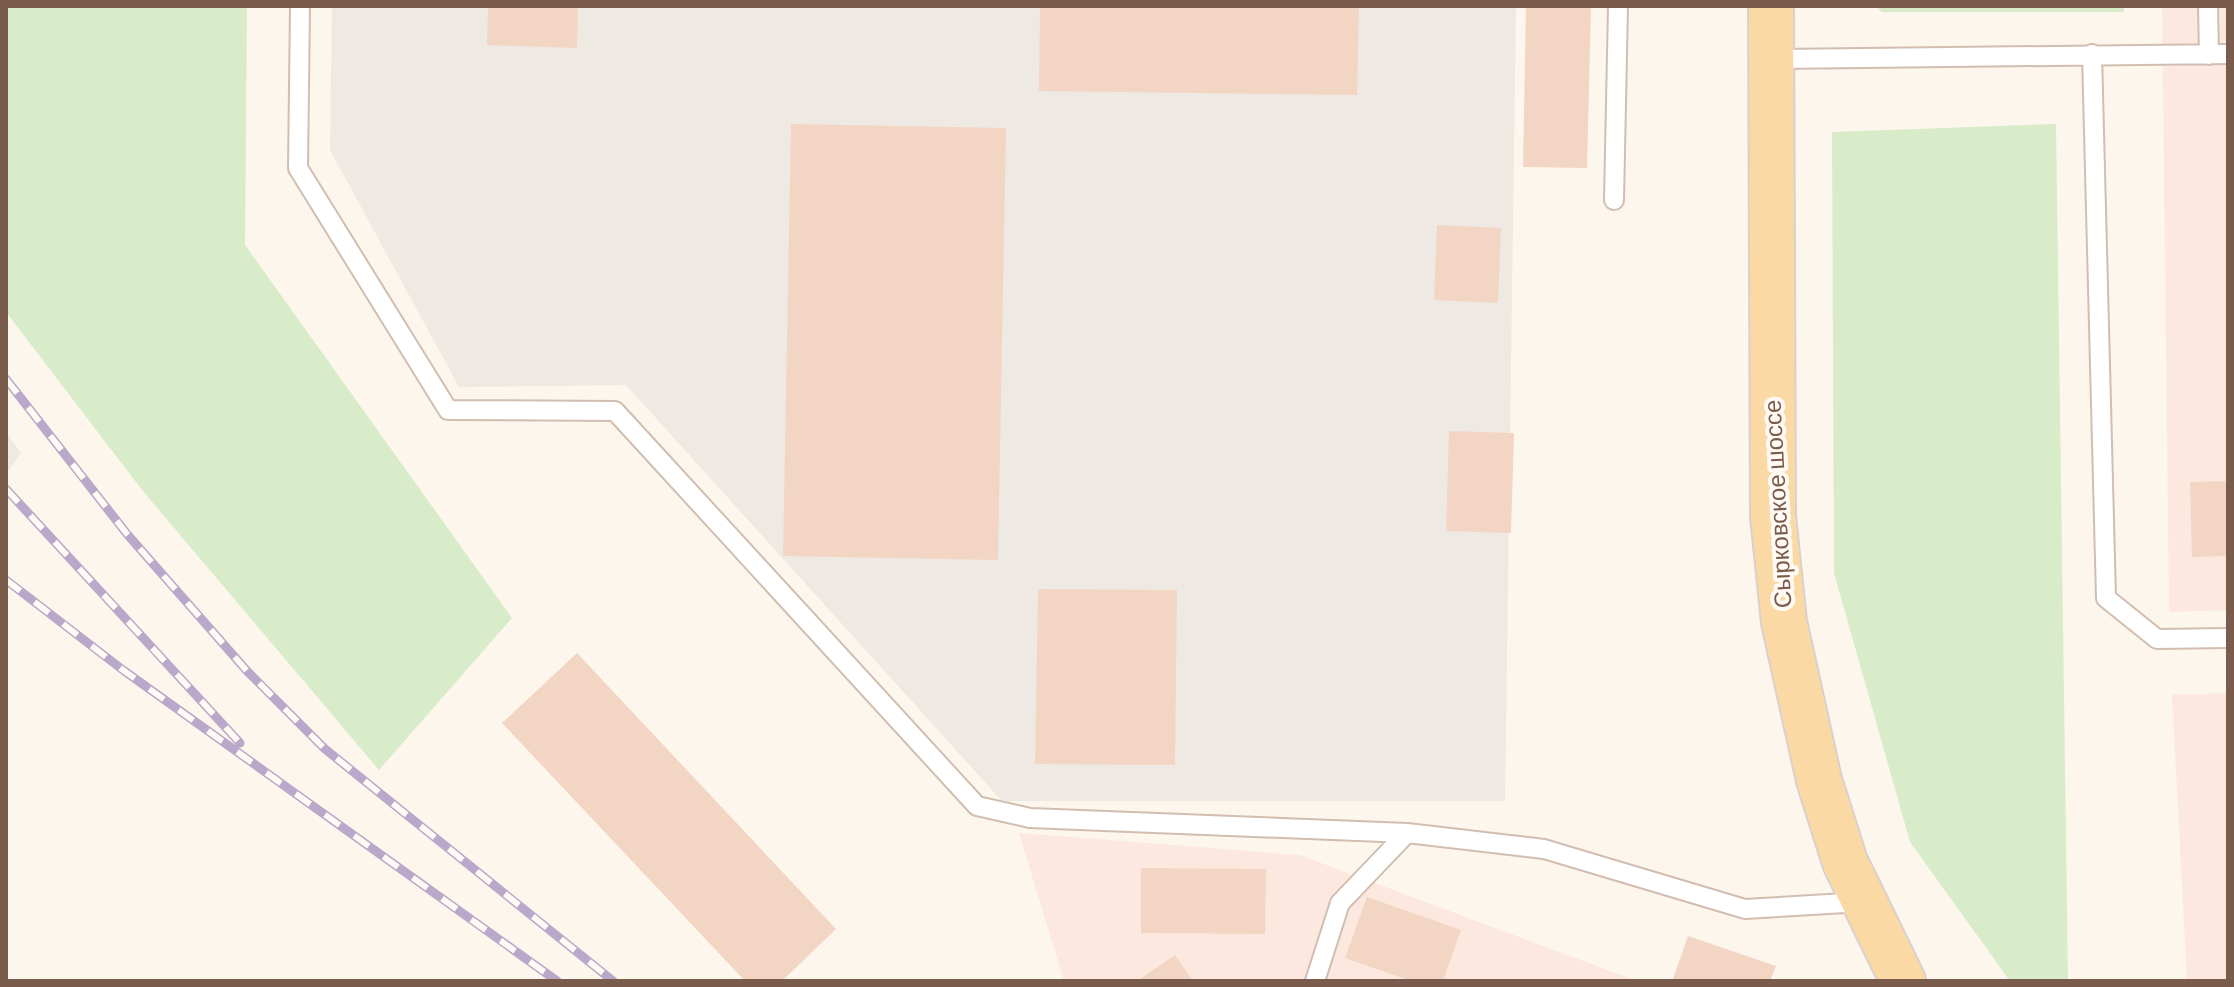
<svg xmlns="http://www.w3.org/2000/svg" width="2234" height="987" viewBox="0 0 2234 987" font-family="Barlow,sans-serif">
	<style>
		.commercial { fill: #fde8e0 }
		.industrial { fill: #efe9e4 }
		.green { fill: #d8ecc9 }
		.building { fill: #f3d5c3 }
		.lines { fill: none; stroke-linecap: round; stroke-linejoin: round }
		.lane-casing { stroke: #d1beb0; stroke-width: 22 }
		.primary-casing { stroke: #dad1cd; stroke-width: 48 }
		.lane { stroke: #fff; stroke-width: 18 }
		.primary { stroke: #fbd9a5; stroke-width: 44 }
		.rail-casing { stroke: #b9a8c9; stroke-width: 9 }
		.rail { stroke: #fffaf3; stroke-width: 6; stroke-dasharray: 18; stroke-linecap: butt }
		.labels { text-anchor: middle; stroke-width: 8; stroke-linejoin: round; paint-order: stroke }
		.street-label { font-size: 24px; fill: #7a5c4d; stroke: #fffaf3 }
	</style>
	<rect width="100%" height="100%" fill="#fdf6ec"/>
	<path class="commercial" d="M2162 6H2228V610L2169 612Z
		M2228 693V981H2187L2172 695Z
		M1019 833 1300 855 1637 981H1064Z"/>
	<path class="industrial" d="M332 6H1516L1505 801H1002L626 385 459 387 330 150Z
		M6 432 21 453 6 474Z"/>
	<path class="green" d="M6 6H247L245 245 512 618 379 770 142 490 6 312Z
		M1876 6H2124V12H1882Z
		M2056 124 2068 981H2010L1910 842 1834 573 1832 132Z"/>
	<path class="building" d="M488 6H578L577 48 487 45Z
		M1040 6H1359L1357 95 1039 91Z
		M1526 6H1591L1587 168 1523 167Z
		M791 124 1006 128 998 560 783 556Z
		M1437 225 1501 228 1498 303 1434 300Z
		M1449 431 1514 433 1511 533 1446 531Z
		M2228 481V556L2192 557 2190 482Z
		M1038 589 1177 590 1175 765 1035 764Z
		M577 653 836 929 782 981H745L502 723Z
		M1141 868 1266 869 1265 934 1141 933Z
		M1367 897 1461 930 1443 981H1411L1345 958Z
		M1688 936 1776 966 1770 981 1673 979Z
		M1175 955 1193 981H1137Z"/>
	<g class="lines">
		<g class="lane-casing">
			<path id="lane" d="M300 6 298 168 448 410 615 411 977 806 1030 818 1407 833 1544 849 1745 909 1862 902
				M2208 6 2209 55
				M2092 54 2106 598 2157 639 2228 638
				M1771 59 2228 54
				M1614 200 1618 6
				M1315 981 1340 903 1407 833"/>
		</g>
		<g class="primary-casing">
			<path id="primary" d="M1771 6 1773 516 1784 622 1819 780 1845 862 1903 981"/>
		</g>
		<use href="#lane" class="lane"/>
		<use href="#primary" class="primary"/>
		<g class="rail-casing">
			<path id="rail" d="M6 379 127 534 247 671 325 749 613 981
				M6 489 240 743
				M6 580 123 670 557 981"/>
		</g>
		<use href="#rail" class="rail"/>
	</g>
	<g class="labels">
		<g class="street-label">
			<text transform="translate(1778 504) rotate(-93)" y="8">Сырковское шоссе</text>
		</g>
	</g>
	<rect width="2234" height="987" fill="none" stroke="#7a5c4d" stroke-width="16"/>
</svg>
